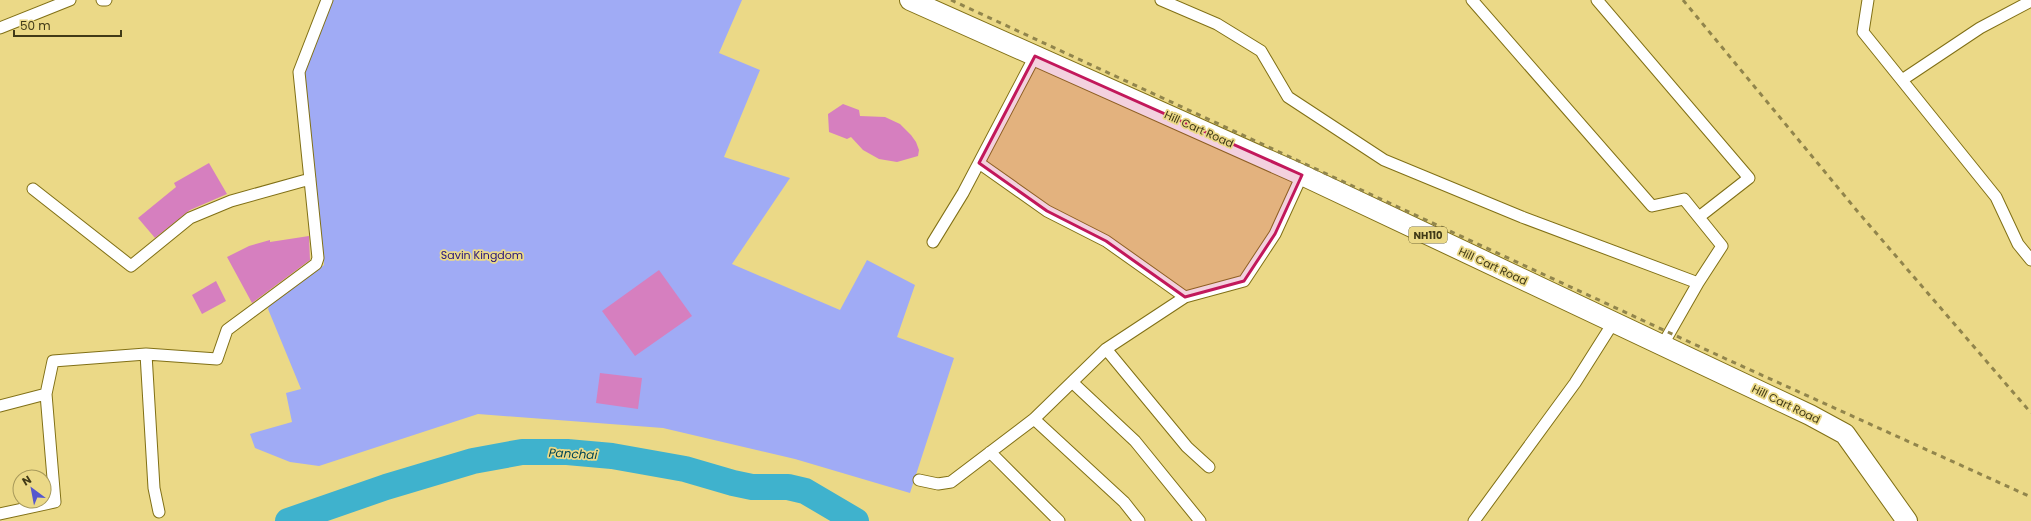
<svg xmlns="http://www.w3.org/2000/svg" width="2031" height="521" viewBox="0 0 2031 521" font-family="Poppins,sans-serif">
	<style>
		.green { fill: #a0abf5 }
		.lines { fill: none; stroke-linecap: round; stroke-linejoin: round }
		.river { stroke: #3fb2cd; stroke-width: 26 }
		.building { fill: #d67fbf }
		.street-casing { stroke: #817016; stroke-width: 13 }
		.highway-casing { stroke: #817016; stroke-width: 22 }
		.street { stroke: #fff; stroke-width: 11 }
		.highway { stroke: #fff; stroke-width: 20 }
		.rail { stroke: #91854c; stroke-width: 3; stroke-dasharray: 5 5; stroke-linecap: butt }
		.marked { fill: #c2185b; fill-opacity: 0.2; stroke: #c2185b; stroke-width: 3; stroke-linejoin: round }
		.labels { text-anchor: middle; stroke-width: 3.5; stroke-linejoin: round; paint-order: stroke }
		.shield { fill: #ebd987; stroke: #746a39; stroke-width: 1 }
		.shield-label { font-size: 10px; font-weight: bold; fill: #413a17 }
		.street-label { font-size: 11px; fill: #413a17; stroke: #ebd987 }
		.park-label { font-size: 11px; fill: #24137e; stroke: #ebd987 }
		.water-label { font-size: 12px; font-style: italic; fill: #004554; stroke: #ebd987 }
	</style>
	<rect width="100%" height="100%" fill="#ebd987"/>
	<path class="green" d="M331 0H742L719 53 760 70 724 157 790 178 732 264 840 310 867 260 915 285 897 337 954 358 910 493 795 459 663 428 478 414 319 466 290 462 255 448 250 434 292 422 286 393 301 389 268 309 271 301 324 265 303 75Z"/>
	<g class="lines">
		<path class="river" d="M288 521 386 487 473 461 522 452H567L612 456 685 469 733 483 752 487H788L805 491 856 521"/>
	</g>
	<path class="building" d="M843 104 859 110 860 116 885 117 900 124 911 135 916 142 919 150 918 156 897 162 879 159 863 150 851 137 847 139 829 132 828 114Z
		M209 163 227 194 190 210 155 238 138 218 176 187 174 183Z
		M309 236 310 260 252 303 227 257 249 246 270 240V242Z
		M659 270 692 316 635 356 602 311Z
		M216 281 226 301 202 314 192 295Z
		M600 373 642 378 638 409 596 403Z"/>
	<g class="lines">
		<g class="street-casing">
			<path id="street" d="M102 0H106
				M1161 0 1217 24 1261 51 1288 97 1384 160 1522 217 1698 283
				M1472 0 1652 206 1684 199 1722 246 1698 283 1662 346
				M1597 0 1749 178 1699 217
				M1868 0 1863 32 1996 197 2018 244 2031 260
				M0 28 70 0
				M1902 80 1980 28 2031 1
				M979 163 1047 211 1106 241 1185 297
				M33 189 131 266 190 218 231 201 310 179
				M933 242 963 193 1035 56
				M1106 349 1187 447 1209 467
				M146 354 154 488 159 512
				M1072 382 1135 441 1200 521
				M0 406 46 394 53 361 146 354 217 359 227 330 316 264 318 258 299 72 327 0
				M1034 419 1124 502 1139 521
				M990 452 1059 521
				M919 480 938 484 951 482 1034 419 1106 349 1185 297 1244 281 1275 234 1302 175
				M0 514 55 502 46 394
				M1474 521 1575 383 1613 323"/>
		</g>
		<g class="highway-casing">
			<path id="highway" d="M910 0 1302 175 1810 415 1845 434 1907 521"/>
		</g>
		<use href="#street" class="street"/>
		<use href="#highway" class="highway"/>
		<path class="rail" d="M951 0 1724 358 2031 497
			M1683 0 1858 212 2031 413"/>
	</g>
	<path class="marked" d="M1035 56 1302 175 1275 234 1244 281 1185 297 1106 241 1047 211 979 163Z"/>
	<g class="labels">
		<rect class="shield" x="1409" y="227" width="38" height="16" rx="3"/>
		<g class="shield-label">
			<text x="1428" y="239">NH110</text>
		</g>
		<g class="street-label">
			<text transform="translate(1199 129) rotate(24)" y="4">Hill Cart Road</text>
			<text transform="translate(1493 266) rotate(25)" y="4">Hill Cart Road</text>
			<text transform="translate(1786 404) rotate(26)" y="4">Hill Cart Road</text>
		</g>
		<g class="park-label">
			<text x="482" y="259">Savin Kingdom</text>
		</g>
		<g class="water-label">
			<text transform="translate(573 454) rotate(3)" y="4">Panchai</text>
		</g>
	</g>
	<g transform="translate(32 489) rotate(328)"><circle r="19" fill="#ebd987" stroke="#a7995a"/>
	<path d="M0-3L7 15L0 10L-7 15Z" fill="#5557ce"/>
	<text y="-6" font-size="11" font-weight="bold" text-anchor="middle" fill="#413a17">N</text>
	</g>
	<path d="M14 30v6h107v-6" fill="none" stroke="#413a17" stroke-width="2"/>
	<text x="20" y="30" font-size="12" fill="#413a17" stroke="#ebd987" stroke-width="3" paint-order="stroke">50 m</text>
</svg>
